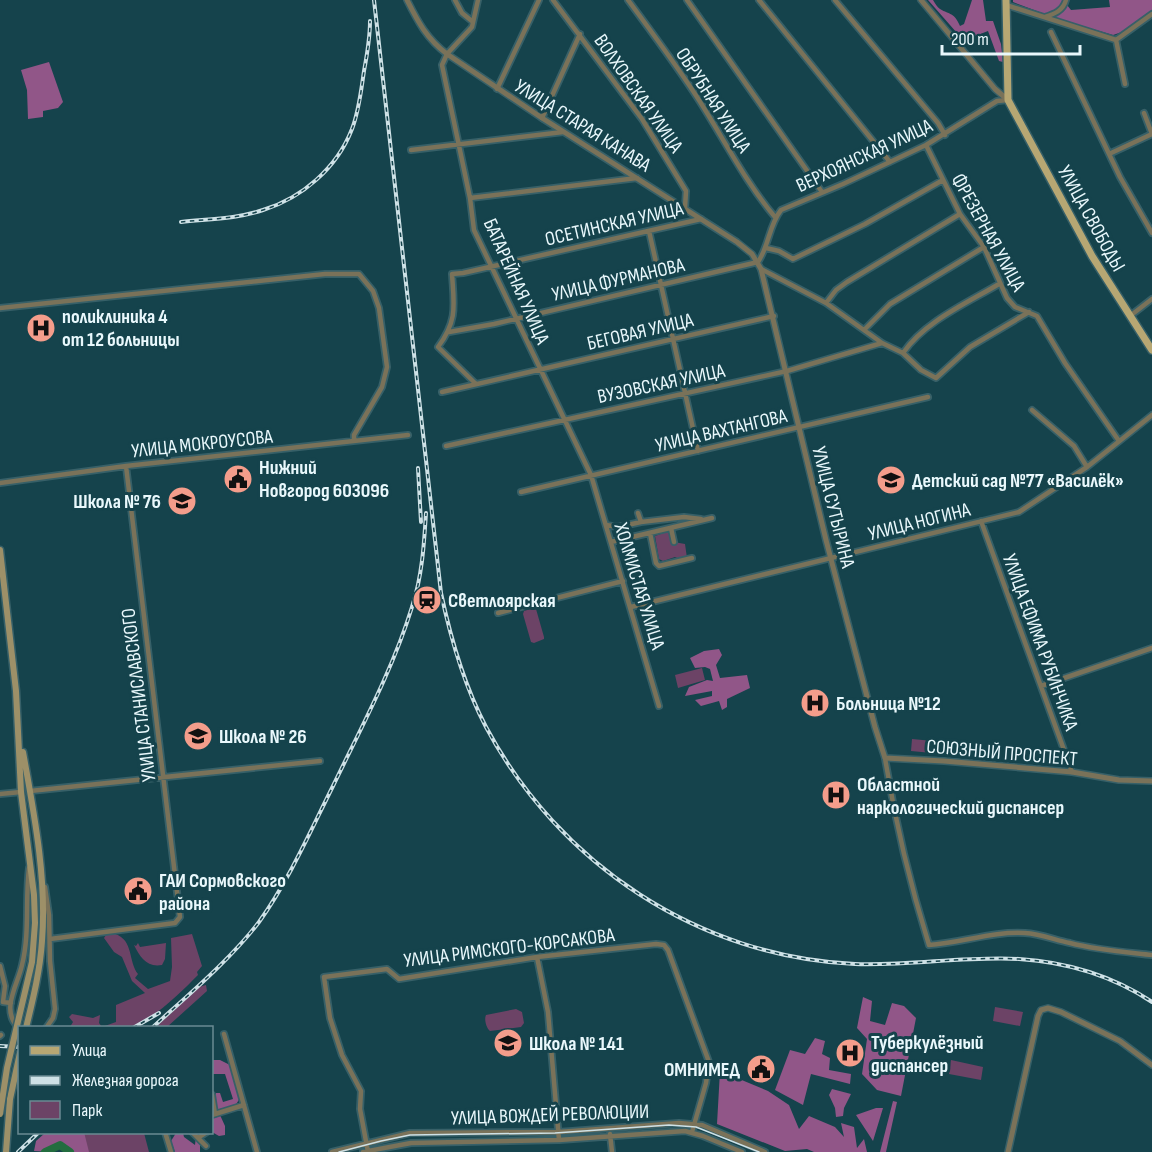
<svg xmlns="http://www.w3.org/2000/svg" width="1152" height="1152" viewBox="0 0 1152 1152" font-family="'Sofia Sans Condensed',sans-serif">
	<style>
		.green { fill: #6c4366 }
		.forest { fill: #915688 }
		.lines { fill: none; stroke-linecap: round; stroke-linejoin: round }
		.river { stroke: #236d3f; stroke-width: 8 }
		.minor-casing { stroke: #376068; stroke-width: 8 }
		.tertiary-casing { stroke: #376068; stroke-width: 8 }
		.secondary-casing { stroke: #376068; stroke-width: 9 }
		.primary-casing { stroke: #376068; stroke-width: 10 }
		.minor { stroke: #7a7259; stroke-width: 4.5 }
		.tertiary { stroke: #7a7259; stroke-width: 5 }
		.secondary { stroke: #9d9068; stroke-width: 6 }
		.primary { stroke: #b7a773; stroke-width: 7 }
		.tram { stroke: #cee1e6; stroke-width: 1.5 }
		.rail-casing { stroke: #cee1e6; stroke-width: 4 }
		.rail { stroke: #15434c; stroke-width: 1.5; stroke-dasharray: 4.5; stroke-linecap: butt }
		.secondary-bridge-casing { stroke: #376068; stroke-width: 9; stroke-linecap: butt }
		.secondary-bridge { stroke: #9d9068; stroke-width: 6 }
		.labels { text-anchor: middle; stroke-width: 6; stroke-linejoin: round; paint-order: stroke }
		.street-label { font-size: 20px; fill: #e9f8fc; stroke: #15434c }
		.poi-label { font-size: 20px; font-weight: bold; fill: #e9f8fc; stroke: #15434c; text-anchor: start }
	</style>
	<rect width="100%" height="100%" fill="#15434c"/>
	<path class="green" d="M669 531 674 542 685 544 687 558 682 560 675 557 663 561 659 559 655 536Z
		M534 608 536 609 544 637V639L534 643 531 642 523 614 524 611Z
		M702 668 705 680 678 688 675 675Z
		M912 739 933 741 932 753 911 751Z
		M115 934C134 940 128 962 138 974L135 978 148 989 170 981 172 967 171 938 192 934 202 966 197 972 198 975C181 992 151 1023 126 1028 110 1031 86 1028 70 1027L73 1022 69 1017 72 1014 93 1018 100 1015 99 1023 102 1027 116 1022V1005L145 993 132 981 122 957 114 952 104 938 106 935Z
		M138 943 140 947 166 943 165 959 162 965C147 968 140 957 134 945L136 946Z
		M206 985 207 991 167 1027H156L199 987Z
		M995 1007 1023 1012 1020 1026 993 1021Z
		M516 1009 522 1012 524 1023 521 1027 490 1031C486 1028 484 1019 486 1015Z
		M951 1060 983 1067 981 1080 949 1074Z
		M73 1133H144L149 1152H80Z"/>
	<path class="forest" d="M928 0H933C935 3 937 7 940 9 950 15 954 12 960 26L964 24 972 0H983L986 21H993L1001 44 1003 62 999 61 988 31 965 40 957 33Z
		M1013 0H1063L1071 10 1110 7 1109 0H1152V10L1122 32 1113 35 1058 19 1013 2Z
		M49 62 63 102 58 108 43 111V117L28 119 27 90 21 70Z
		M719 649 722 655 716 665 720 678 747 675 750 688 727 699V707L722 710 719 701 701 706 695 700 712 696V691L685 696 689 687 707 680 713 681 710 669 705 667 695 668 690 658 704 651Z
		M863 997 872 1001 870 1021 885 1025 892 1003 904 1006 916 1018 901 1096 877 1090 862 1074 867 1039 857 1028Z
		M815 1038 825 1041 822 1054 830 1058 829 1070 851 1074 850 1084 811 1074 803 1105 775 1090 790 1050 805 1054Z
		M212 1060H220L230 1065 240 1098 235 1106 215 1110 213 1100 216 1093H220L223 1102 233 1099 225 1074H213Z
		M720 1071 768 1091 789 1105 799 1129 809 1116 835 1127 844 1137 841 1123 854 1127 857 1148 864 1139 867 1152H814L807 1149 785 1151 717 1124Z
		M832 1089 851 1094 844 1108 843 1116 836 1117 835 1108 829 1095Z
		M893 1101 897 1102 886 1152H880Z
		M876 1108H883L873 1141 856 1115Z
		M220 1115 225 1126V1135L219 1136 212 1132V1117Z
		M84 1132 89 1152H65L60 1147 51 1152 34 1151 36 1141 45 1133Z
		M176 1133H183L184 1137 195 1145 196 1136H200V1152H175L171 1141Z"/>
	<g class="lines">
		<path class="river" d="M45 1152 60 1145 70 1152"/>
		<g class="minor-casing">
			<path id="minor" d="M455 0 462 13 473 22
				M478 0 472 27 447 54 442 65 470 198 474 230 591 475 659 706
				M553 0 642 119 686 191 685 208
				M628 0C651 31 674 62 695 94 722 135 743 179 775 217
				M687 0 822 192
				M759 0 890 162
				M835 0 938 123 945 135
				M1006 5 1116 40 1152 14
				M1045 17C1054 14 1063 11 1066 0
				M1051 32 1120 177 1152 233
				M1116 40 1125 84
				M497 89 539 0
				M1144 113 1152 134
				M542 118 580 34
				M926 145 960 214 984 247 1007 298 1015 307 1037 316 1065 363 1119 441
				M411 150 563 132
				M1109 154 1152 134
				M470 198 637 178
				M649 231 698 451
				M766 248 779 251 793 259 865 224 943 180
				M761 269 826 303 882 343 903 353 921 370 936 378 970 347 1029 312
				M826 303 836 290 847 282 960 214
				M0 308 325 274H359L373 291 379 308 387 367 382 387 354 435V441
				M1130 316 1152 299
				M864 330 890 304 984 247
				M449 332 494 324 758 262C769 246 769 225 781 210L843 184 926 145 997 101 1008 100
				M903 353C924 322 967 303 999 284
				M476 384 438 347C458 320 454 305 452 274L463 273 701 219
				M442 392 774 316
				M1032 410 1074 446 1087 467
				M446 446 787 371 882 343
				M0 483 126 466 408 435
				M521 492 928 397
				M638 513 641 522 684 517 701 519
				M981 521 1072 772
				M606 525 618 527 641 522
				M671 528 674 542
				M650 533 656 563 659 566 692 558
				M611 542 712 518
				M631 607 1019 512 1087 467 1152 415
				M498 613 623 581
				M1041 686 1152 648
				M885 758C895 821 910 884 929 945 961 943 993 931 1025 933 1041 934 1055 940 1070 943 1097 950 1125 952 1152 955
				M30 791 320 761
				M0 794 21 792
				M45 887 49 915 50 961 55 1009 53 1018 46 1028
				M50 939 175 923 180 917 126 466
				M537 957 548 1012 559 1140
				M0 966 5 986 3 1002 11 1003
				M17 1026C1 1009 18 984 22 965 30 933 25 901 29 868
				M224 1034 257 1152
				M0 1036 1 1035
				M212 1095 215 1114
				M212 1115 244 1105
				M165 1132 171 1152
				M192 1132 206 1146
				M610 1134 612 1152
				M198 1138 207 1132
				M332 1152 410 1133 559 1132 679 1123 702 1125 765 1152
				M363 1152 411 1143 559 1140 685 1131 703 1136 742 1152
				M368 1152 360 1109 361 1091 342 1055 330 1018 324 977 387 969 399 979 537 957 656 944 664 945 668 950 709 1062 706 1083 692 1132"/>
		</g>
		<g class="tertiary-casing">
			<path id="tertiary" d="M407 0C418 22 427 39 447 54L542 118 737 242 752 254 761 269 826 540 875 727 885 758 944 761 1072 772 1119 780 1152 781
				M921 0 995 89 1008 100
				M1008 1152 1038 1016 1041 1010 1048 1008 1061 1012 1120 1041 1152 1065"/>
		</g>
		<g class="secondary-casing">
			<path id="secondary" d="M0 550 16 691 21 792 34 895 35 923 32 962
				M23 752C34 813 47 879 42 941 40 971 33 999 26 1028
				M6 1152 10 1099 20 1053"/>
		</g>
		<g class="primary-casing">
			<path id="primary" d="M1006 0 1008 100 1092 256 1152 350"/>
		</g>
		<use href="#minor" class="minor"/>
		<use href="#tertiary" class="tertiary"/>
		<use href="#secondary" class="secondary"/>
		<use href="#primary" class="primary"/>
		<path class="tram" d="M339 1152 381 1141 410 1135 555 1133 669 1125 696 1127 759 1152"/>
		<g class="rail-casing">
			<path id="rail" d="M374 0 441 593C451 640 464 685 486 727 559 864 699 957 855 964 910 966 965 956 1019 959 1066 962 1113 976 1152 1002
				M181 222C208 219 237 219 263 210 302 198 337 168 352 129 359 111 361 91 364 71 367 55 370 38 370 21
				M418 468 421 522
				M133 1028 159 1013
				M152 1028C187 996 231 959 259 922 289 880 310 832 333 786 361 728 393 669 412 607 422 577 424 545 426 513
				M0 1046 20 1047
				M18 1152 39 1132"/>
		</g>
		<use href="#rail" class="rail"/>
		<g class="secondary-bridge-casing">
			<path id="secondary-bridge" d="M0 1114 7 1068 32 962"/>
		</g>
		<use href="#secondary-bridge" class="secondary-bridge"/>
	</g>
	<defs>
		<g id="hospital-disc" transform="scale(1.5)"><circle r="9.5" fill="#f49d8b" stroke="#15434c"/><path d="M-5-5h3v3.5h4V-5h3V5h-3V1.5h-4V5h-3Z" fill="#111"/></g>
		<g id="civic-disc" transform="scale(1.5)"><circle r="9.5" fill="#f49d8b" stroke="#15434c"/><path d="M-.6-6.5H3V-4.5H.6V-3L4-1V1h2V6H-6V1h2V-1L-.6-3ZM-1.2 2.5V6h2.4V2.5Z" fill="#111"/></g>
		<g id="school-disc" transform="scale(1.5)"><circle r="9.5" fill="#f49d8b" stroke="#15434c"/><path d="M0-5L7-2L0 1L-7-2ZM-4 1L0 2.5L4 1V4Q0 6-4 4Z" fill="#111"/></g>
		<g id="station-disc" transform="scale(1.5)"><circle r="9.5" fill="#f49d8b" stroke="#15434c"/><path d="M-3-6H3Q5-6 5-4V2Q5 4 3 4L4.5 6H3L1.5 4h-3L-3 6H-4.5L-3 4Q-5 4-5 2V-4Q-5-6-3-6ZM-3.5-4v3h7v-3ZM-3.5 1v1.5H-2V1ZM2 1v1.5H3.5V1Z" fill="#111"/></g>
	</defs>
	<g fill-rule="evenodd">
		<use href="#hospital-disc" x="41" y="328"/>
		<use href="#civic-disc" x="238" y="479"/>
		<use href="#school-disc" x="891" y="480"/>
		<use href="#school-disc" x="182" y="501"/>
		<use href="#station-disc" x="427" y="600"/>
		<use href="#hospital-disc" x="815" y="703"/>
		<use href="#school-disc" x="198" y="736"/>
		<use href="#hospital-disc" x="836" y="795"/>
		<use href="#civic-disc" x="138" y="891"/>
		<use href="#school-disc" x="508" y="1043"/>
		<use href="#hospital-disc" x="850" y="1053"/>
		<use href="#civic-disc" x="761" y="1069"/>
	</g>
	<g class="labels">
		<g class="street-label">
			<text transform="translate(639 93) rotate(55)" y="7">ВОЛХОВСКАЯ УЛИЦА</text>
			<text transform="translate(714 100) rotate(57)" y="7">ОБРУБНАЯ УЛИЦА</text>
			<text transform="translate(583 125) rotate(32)" y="7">УЛИЦА СТАРАЯ КАНАВА</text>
			<text transform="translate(864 155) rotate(-25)" y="7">ВЕРХОЯНСКАЯ УЛИЦА</text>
			<text transform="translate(1092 218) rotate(61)" y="7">УЛИЦА СВОБОДЫ</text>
			<text transform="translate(614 223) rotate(-13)" y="7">ОСЕТИНСКАЯ УЛИЦА</text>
			<text transform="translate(989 232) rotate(61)" y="7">ФРЕЗЕРНАЯ УЛИЦА</text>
			<text transform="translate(618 279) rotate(-13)" y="7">УЛИЦА ФУРМАНОВА</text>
			<text transform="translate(517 281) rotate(66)" y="7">БАТАРЕЙНАЯ УЛИЦА</text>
			<text transform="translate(640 331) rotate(-13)" y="7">БЕГОВАЯ УЛИЦА</text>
			<text transform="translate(661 383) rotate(-12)" y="7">ВУЗОВСКАЯ УЛИЦА</text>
			<text transform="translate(721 430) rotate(-13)" y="7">УЛИЦА ВАХТАНГОВА</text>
			<text transform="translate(202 443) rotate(-6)" y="7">УЛИЦА МОКРОУСОВА</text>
			<text transform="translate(834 507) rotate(76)" y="7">УЛИЦА СУТЫРИНА</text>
			<text transform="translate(919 521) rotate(-14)" y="7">УЛИЦА НОГИНА</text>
			<text transform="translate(640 586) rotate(73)" y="7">ХОЛМИСТАЯ УЛИЦА</text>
			<text transform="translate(1041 642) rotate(70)" y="7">УЛИЦА ЕФИМА РУБИНЧИКА</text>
			<text transform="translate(138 695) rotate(-97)" y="7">УЛИЦА СТАНИСЛАВСКОГО</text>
			<text transform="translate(1002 752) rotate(5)" y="7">СОЮЗНЫЙ ПРОСПЕКТ</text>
			<text transform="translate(509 947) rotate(-7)" y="7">УЛИЦА РИМСКОГО-КОРСАКОВА</text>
			<text transform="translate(550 1114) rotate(-2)" y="7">УЛИЦА ВОЖДЕЙ РЕВОЛЮЦИИ</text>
		</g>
		<g class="poi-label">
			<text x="62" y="323">поликлиника 4<tspan x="62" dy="23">от 12 больницы</tspan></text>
			<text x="259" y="474">Нижний<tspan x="259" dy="23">Новгород 603096</tspan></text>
			<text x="912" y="487">Детский сад №77 «Василёк»</text>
			<text x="161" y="508" text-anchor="end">Школа № 76</text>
			<text x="448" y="607">Светлоярская</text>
			<text x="836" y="710">Больница №12</text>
			<text x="219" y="743">Школа № 26</text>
			<text x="857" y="791">Областной<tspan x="857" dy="23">наркологический диспансер</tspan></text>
			<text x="159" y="887">ГАИ Сормовского<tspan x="159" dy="23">района</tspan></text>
			<text x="871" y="1049">Туберкулёзный<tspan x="871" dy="23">диспансер</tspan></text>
			<text x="529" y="1050">Школа № 141</text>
			<text x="740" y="1076" text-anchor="end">ОМНИМЕД</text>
		</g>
	</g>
	<rect x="18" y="1026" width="195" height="108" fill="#15434c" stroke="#6a8b92" stroke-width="1.5"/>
	<rect x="30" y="1046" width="30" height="9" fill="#b7a773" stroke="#6a8b92" stroke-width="1.5"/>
	<text x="72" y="1056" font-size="18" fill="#e9f8fc">Улица</text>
	<rect x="30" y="1076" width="30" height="9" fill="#cee1e6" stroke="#6a8b92" stroke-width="1.5"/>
	<text x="72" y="1086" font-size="18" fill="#e9f8fc">Железная дорога</text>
	<rect x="30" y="1101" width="30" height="18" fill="#6c4366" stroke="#6a8b92" stroke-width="1.5"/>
	<text x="72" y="1116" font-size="18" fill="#e9f8fc">Парк</text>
	<path d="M942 45v9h138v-9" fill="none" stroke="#e9f8fc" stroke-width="3"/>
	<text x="951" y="45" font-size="18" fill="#e9f8fc" stroke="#15434c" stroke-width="4.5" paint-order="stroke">200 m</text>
</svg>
